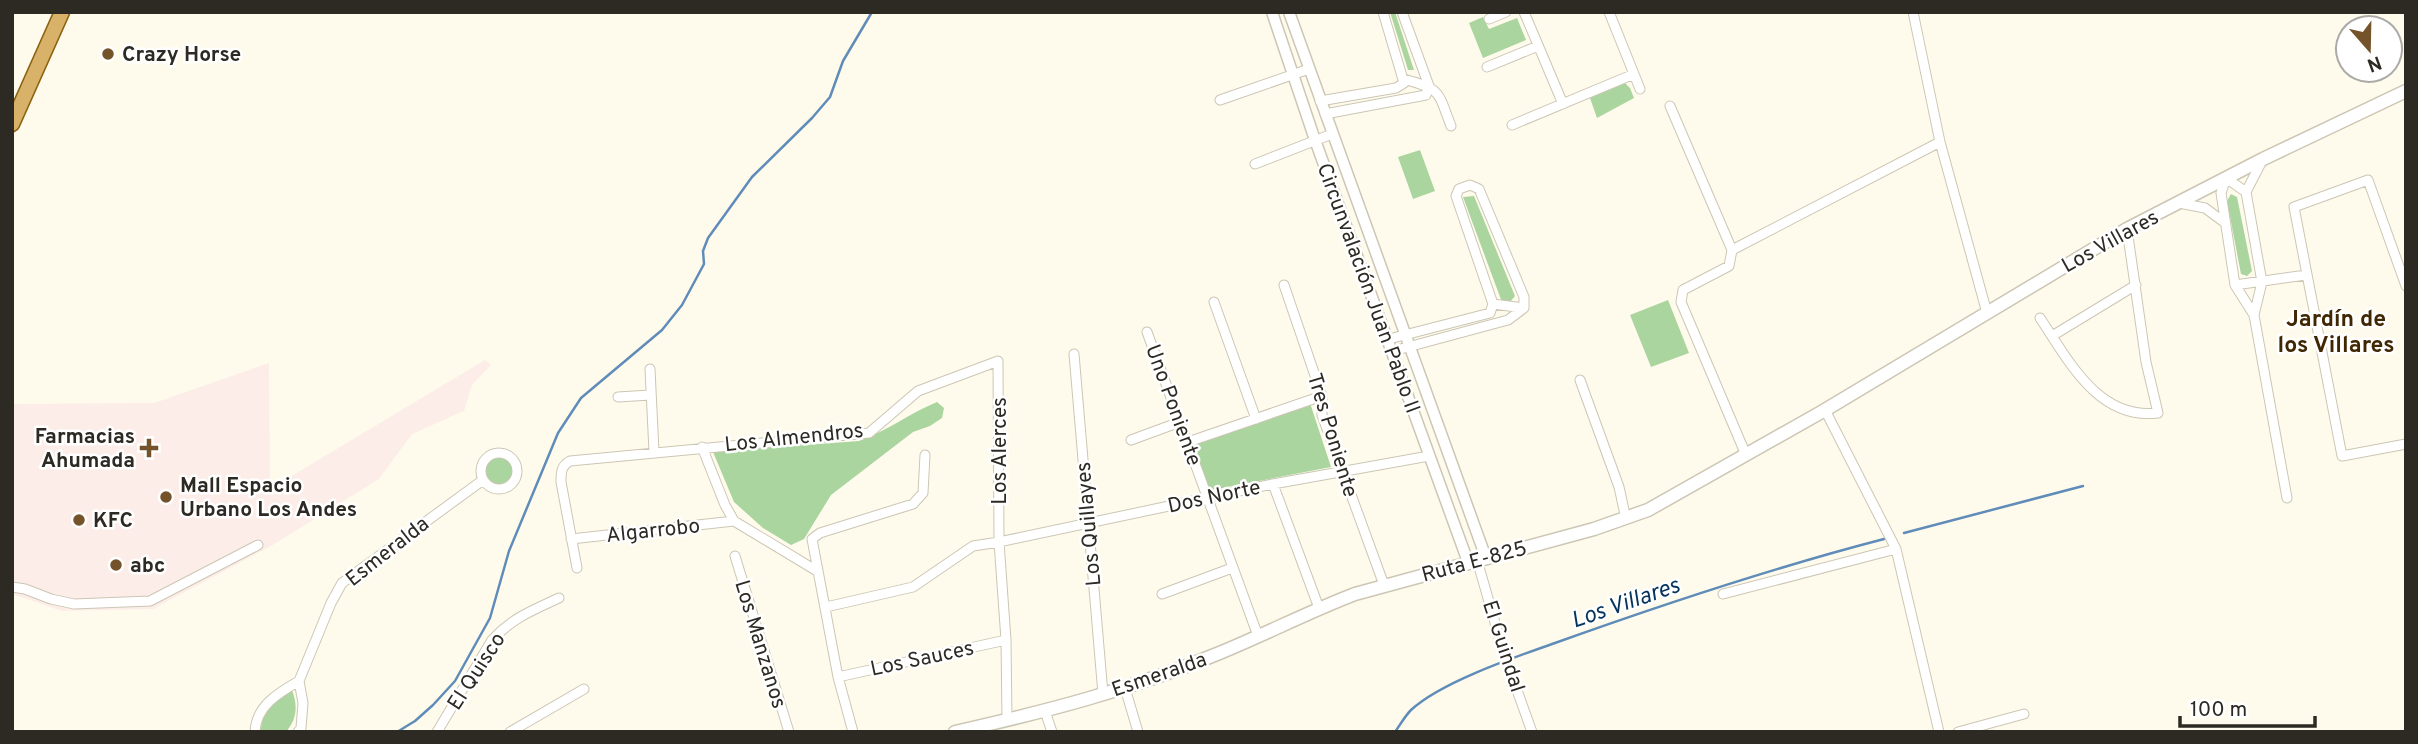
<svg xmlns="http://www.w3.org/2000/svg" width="2418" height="744" viewBox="0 0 2418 744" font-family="Overpass,sans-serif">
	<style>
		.commercial { fill: #fcede8 }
		.green { fill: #aad59f }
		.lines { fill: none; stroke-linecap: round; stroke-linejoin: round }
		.stream { stroke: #608cb9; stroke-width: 2.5 }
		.minor-casing { stroke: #ccc6b4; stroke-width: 11 }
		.tertiary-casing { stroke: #ccc6b4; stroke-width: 13 }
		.secondary-casing { stroke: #ccc6b4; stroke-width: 15 }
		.primary-casing { stroke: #8c6111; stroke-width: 17 }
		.minor { stroke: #fff; stroke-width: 9 }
		.tertiary { stroke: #fff; stroke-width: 10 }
		.secondary { stroke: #fff; stroke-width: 12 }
		.primary { stroke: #d9b26a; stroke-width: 14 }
		.poi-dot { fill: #74532a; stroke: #fff; stroke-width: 2.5 }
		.labels { text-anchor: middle; stroke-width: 5; stroke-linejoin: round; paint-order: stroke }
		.poi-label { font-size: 21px; font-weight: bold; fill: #2c2a23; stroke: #fff; text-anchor: start }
		.street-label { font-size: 21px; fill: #2c2a23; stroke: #fff }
		.neighbourhood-label { font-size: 23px; font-weight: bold; fill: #402704; stroke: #fff }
		.water-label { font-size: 23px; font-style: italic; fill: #04345d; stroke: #fff }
	</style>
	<rect width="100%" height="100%" fill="#fffbec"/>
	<path class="commercial" d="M485 360 491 365 472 385 464 411 412 434 379 479 271 546 153 609 62 611 12 594V404L154 403 269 363 270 489Z"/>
	<path class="green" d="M1390 12H1395L1414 70H1408Z
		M1483 17 1489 29 1517 18 1526 40 1483 58 1469 23Z
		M1625 83 1630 88 1634 98 1597 118 1590 98Z
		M1420 150 1435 191 1413 199 1398 157Z
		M2231 194 2237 197 2252 271 2247 276 2241 274 2227 201Z
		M1474 196 1515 296 1510 302 1503 305 1463 197Z
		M1668 300 1689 353 1651 367 1630 315Z
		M937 402 944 408 942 418 930 426 913 432 831 495 804 539 791 545 763 528 734 502 713 452 859 441C887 431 910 413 937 402Z
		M1310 403 1331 467 1207 491 1191 443Z
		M485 471a15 15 0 1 1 30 0a15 15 0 1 1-30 0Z
		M292 690C298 706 297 719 286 732H261C261 710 275 701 292 690Z"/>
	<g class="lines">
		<path class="stream" d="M1904 533 2083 486
			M397 732 415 721 433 705 455 681 490 618 509 551 558 433 581 398 662 330 682 305 704 264 703 251 708 238 752 177 812 118 830 97 843 61 872 12
			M1395 732C1400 725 1405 716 1411 710 1441 682 1515 657 1555 643 1664 604 1772 568 1884 539"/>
		<g class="minor-casing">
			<path id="minor" d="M1524 12 1563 104
				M1609 12 1640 89
				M1489 19 1506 12
				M1487 67 1538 46
				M1404 79C1442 90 1437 90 1451 126
				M1220 100 1309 69
				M1320 101 1396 88 1404 83 1383 12
				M1670 106 1732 250 1729 266 1683 290 1681 302 1746 455
				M1325 114 1426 95 1429 86 1402 12
				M1512 125 1634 74
				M1940 142 1987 313
				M1255 164 1332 134
				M2246 192 2226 178 2221 193 2235 285 2254 315 2287 498
				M2179 203 2205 208 2224 222
				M1732 250 1940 142 1913 12
				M1284 285 1322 396V415L1384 585
				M2235 285 2306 275
				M2406 286 2368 180 2294 207 2342 456 2406 444
				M1214 302 1256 419
				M1493 304 1524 308
				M2254 315 2262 282 2246 192 2263 159
				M2040 318C2069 361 2098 420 2158 413L2146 362 2127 229
				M1147 332 1258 636
				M2052 336 2136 285
				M1389 339 1490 313 1493 304 1456 196 1459 189 1470 185 1479 189 1524 297V308L1508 320 1393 351
				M1074 354 1103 694
				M650 369 654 452
				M1580 380 1619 487 1626 519
				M618 397 650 395
				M1825 410 1896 549 1939 732
				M1131 440 1180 422
				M1188 442 1322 396
				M702 447 725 505 734 521 817 571
				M481 471a18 18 0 1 1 36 0a18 18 0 1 1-36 0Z
				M1273 484 1319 608
				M571 539 734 521
				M735 556 789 732
				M1477 560 1504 654 1532 732
				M577 568 561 482C561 472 561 466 570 461L869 433 918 391 998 361 999 542 1006 640 1007 720
				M12 587 25 589 51 599 74 604 150 601 258 545
				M1162 594 1232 568
				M1723 594 1896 549
				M826 607 913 587 973 546 999 542 1273 484 1429 456
				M838 677 1006 640
				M1125 688 1138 732
				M1045 711 1052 732
				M255 732C256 706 278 693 299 681
				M298 732 301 728 303 703 299 681 331 603 342 583 483 480
				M437 732 492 640C512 618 533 610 559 598
				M510 732 584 689
				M853 732 838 677 812 539 820 533 913 504 923 493 925 455
				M1958 732 2024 714"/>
		</g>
		<g class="tertiary-casing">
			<path id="tertiary" d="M1272 12 1315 140 1468 562
				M1289 12 1486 558"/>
		</g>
		<g class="secondary-casing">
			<path id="secondary" d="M955 732C1044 712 1133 689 1217 654 1264 635 1308 612 1355 594L1594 529 1648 510 1825 410 2127 229 2263 159 2406 91"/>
		</g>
		<g class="primary-casing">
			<path id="primary" d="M12 124 62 12"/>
		</g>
		<use href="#minor" class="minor"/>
		<use href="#tertiary" class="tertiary"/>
		<use href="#secondary" class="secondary"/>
		<use href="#primary" class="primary"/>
	</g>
	<g class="poi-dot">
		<circle cx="108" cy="54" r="7"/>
		<path d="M145.5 437.5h7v7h7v7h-7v7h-7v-7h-7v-7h7z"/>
		<circle cx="166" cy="497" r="7"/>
		<circle cx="79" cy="520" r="7"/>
		<circle cx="116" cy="565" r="7"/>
	</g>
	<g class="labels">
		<g class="poi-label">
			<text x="122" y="61">Crazy Horse</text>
			<text x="135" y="443" text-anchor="end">Farmacias<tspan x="135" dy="24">Ahumada</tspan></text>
			<text x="180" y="492">Mall Espacio<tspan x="180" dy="24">Urbano Los Andes</tspan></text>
			<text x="93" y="527">KFC</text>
			<text x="130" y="572">abc</text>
		</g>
		<g class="street-label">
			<text transform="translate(2110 241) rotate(-29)" y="7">Los Villares</text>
			<text transform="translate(1369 288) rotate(70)" y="7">Circunvalación Juan Pablo II</text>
			<text transform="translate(1174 405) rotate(70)" y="7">Uno Poniente</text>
			<text transform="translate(1333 435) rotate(73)" y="7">Tres Poniente</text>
			<text transform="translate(794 437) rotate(-6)" y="7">Los Almendros</text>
			<text transform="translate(999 451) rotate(-90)" y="7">Los Alerces</text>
			<text transform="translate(1214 496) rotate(-12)" y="7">Dos Norte</text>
			<text transform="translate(1088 524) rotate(-95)" y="7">Los Quillayes</text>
			<text transform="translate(653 530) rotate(-6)" y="7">Algarrobo</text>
			<text transform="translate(387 551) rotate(-38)" y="7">Esmeralda</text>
			<text transform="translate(1474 561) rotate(-15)" y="7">Ruta E-825</text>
			<text transform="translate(761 644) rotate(73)" y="7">Los Manzanos</text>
			<text transform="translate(1504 646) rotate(72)" y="7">El Guindal</text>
			<text transform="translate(922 658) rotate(-12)" y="7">Los Sauces</text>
			<text transform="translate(476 671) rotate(-57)" y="7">El Quisco</text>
			<text transform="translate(1159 674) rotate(-19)" y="7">Esmeralda</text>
		</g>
		<g class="neighbourhood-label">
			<text x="2336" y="326">Jardín de<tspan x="2336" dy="26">los Villares</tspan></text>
		</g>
		<g class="water-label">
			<text transform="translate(1625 602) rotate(-19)" y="8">Los Villares</text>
		</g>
	</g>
	<rect width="2418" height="744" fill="none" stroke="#2c2a23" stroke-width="28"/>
	<g transform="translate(2369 49) rotate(160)"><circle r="33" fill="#ffffff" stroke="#abaaa7" stroke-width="2"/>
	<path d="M0-5L12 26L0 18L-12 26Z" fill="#74532a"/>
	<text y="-10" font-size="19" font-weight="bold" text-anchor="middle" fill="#2c2a23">N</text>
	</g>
	<path d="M2180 716v10h135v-10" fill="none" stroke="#2c2a23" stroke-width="3.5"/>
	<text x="2190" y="716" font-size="21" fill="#2c2a23" stroke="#ffffff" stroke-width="5" paint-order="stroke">100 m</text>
</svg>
